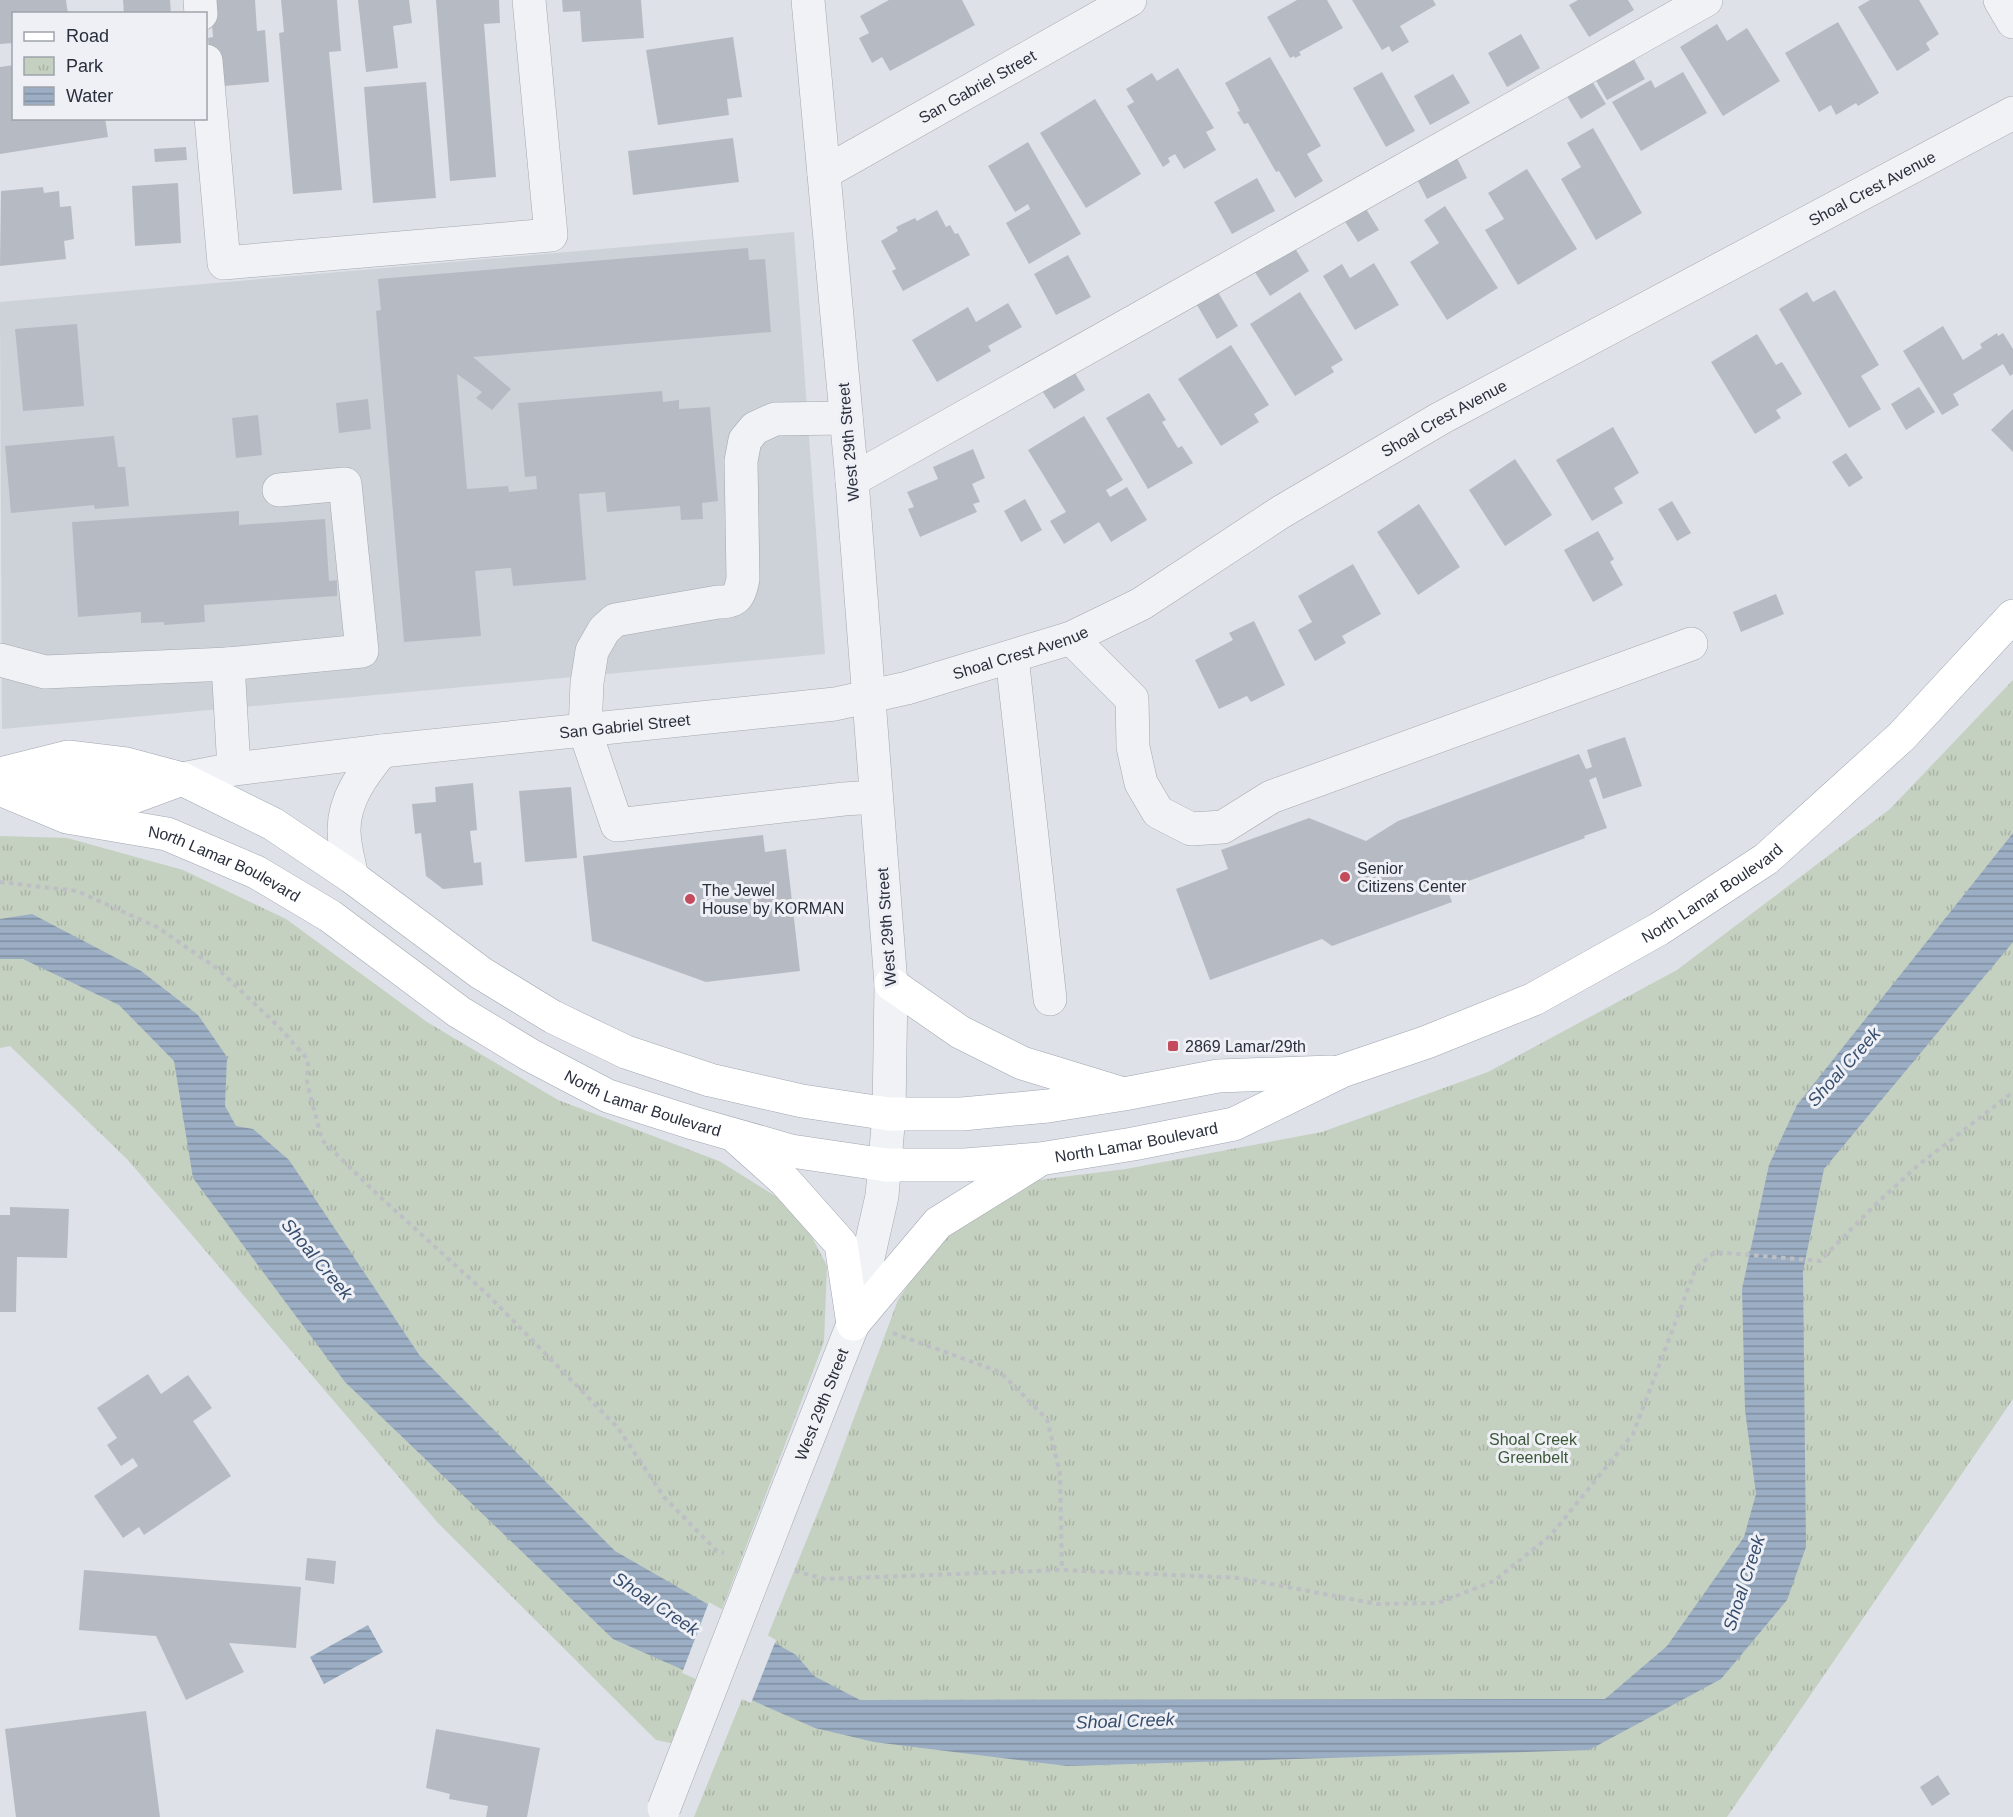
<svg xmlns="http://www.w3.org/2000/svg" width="2013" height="1817" viewBox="0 0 2013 1817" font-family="Helvetica,sans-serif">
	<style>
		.built { fill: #cdd1d8 }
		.park { fill: url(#park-tufts) }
		.water { fill: url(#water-rules) }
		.pier { fill: #dee1e7 }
		.building { fill: #b6bbc3 }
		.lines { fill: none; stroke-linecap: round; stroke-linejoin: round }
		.minor-casing { stroke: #a4a8b0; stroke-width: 34 }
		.major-casing { stroke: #9fa6b2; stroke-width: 34 }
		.path { stroke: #bdbfc5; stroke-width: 4; stroke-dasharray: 4.5 4.5; stroke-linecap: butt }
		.minor { stroke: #f1f2f5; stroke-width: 33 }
		.major { stroke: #fff; stroke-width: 33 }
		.minor-bridge-casing { stroke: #a4a8b0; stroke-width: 34; stroke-linecap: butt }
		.minor-bridge { stroke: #f1f2f5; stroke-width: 33 }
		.poi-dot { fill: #c44b5b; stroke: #eef0f5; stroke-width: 2 }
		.labels { text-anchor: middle; stroke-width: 6; stroke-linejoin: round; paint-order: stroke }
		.street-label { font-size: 16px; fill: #292f3c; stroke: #eef0f5 }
		.poi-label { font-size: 16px; fill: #292f3c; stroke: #eef0f5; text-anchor: start }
		.park-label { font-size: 16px; fill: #3c5737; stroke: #eef0f5 }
		.water-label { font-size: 18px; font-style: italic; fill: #364d6d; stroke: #eef0f5 }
	</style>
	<defs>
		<pattern id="park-tufts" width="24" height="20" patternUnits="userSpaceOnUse" patternTransform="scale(1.5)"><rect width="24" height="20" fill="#c4d0c0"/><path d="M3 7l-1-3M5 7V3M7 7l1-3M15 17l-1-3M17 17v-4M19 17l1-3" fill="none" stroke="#a8b3a6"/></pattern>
		<pattern id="water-rules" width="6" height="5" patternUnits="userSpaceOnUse" patternTransform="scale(1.5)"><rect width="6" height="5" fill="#9caec4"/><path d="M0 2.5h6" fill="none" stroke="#7f8ea0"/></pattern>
	</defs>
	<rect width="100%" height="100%" fill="#dee1e7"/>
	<path class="built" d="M794 232 825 654 2 729 0 302Z"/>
	<path class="park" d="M2013 680V1399L1727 1817H694L829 1485 898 1300 930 1251 1013 1183 1126 1169 1322 1132 1488 1072 1677 970 1890 809Z
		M0 836 67 838 183 870 286 919 427 1022 558 1100 719 1161 798 1210 827 1266 824 1342 671 1743 656 1740 438 1523 128 1160 10 1046 0 1048Z"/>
	<path class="water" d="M2013 833V942L1824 1169 1803 1271 1806 1547 1787 1600 1721 1679 1589 1750 1067 1766 874 1742 815 1728 613 1639 345 1382 193 1178 174 1061 119 1005 23 959H0V919L32 914 141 971 198 1015 227 1057 225 1106 236 1126 253 1129 289 1160 420 1356 615 1551 796 1655 814 1676 860 1700 1605 1699 1667 1646 1744 1537 1756 1494 1745 1410 1742 1289 1769 1165 1797 1105Z
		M368 1625 383 1652 324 1684 310 1657Z"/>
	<path class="pier" d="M709 1602 776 1640 751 1703 682 1673Z"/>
	<path class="building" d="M0 0H66L68 14H14V43L0 44Z
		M123 0H170L171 14H124Z
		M210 0H255L257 31 265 30 269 82 212 87 208 38 213 37Z
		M281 0H337L341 51 329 52 342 190 293 194 279 33 284 32Z
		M358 0H409L412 23 393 26 398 68 366 72Z
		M436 0H499L500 23 484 24 496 177 450 181Z
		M562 0H641L644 38 582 42 580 11 563 12Z
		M889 0H962L975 25 890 71 882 57 872 63 859 38 869 33 860 16Z
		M1297 0H1327L1343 28 1299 52 1301 55 1295 58 1294 56 1290 58 1267 17Z
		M1352 0H1433L1436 5 1400 26 1409 42 1392 52 1389 46 1382 50Z
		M1578 0H1628L1634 10 1589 37 1569 5Z
		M1870 0H1919L1939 34 1926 43 1930 50 1897 71 1858 7Z
		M1838 22 1879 93 1858 106 1856 103 1836 115 1831 105 1819 112 1785 53Z
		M1717 24 1727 41 1747 28 1780 81 1723 116 1680 47Z
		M1521 34 1540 68 1507 87 1488 53Z
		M733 37 742 97 727 99 729 115 658 125 646 50Z
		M1632 56 1645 79 1607 100 1594 77Z
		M1270 57 1321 146 1307 154 1323 181 1295 198 1279 171 1276 172 1248 123 1244 124 1237 112 1240 111 1225 83Z
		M14 65V118H105L108 137 0 154V67Z
		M1178 68 1214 128 1206 132 1216 150 1184 169 1175 154 1168 158 1170 162 1163 167 1127 106 1134 102 1126 89 1152 73 1157 81Z
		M1382 72 1415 131 1386 147 1353 88Z
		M1683 72 1707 113 1641 151 1612 102 1651 80 1655 88Z
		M1453 74 1470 103 1430 125 1414 96Z
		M1590 78 1606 104 1581 119 1565 93Z
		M426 82 436 198 373 203 364 87Z
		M1095 99 1141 174 1086 208 1040 133Z
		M1593 128 1642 213 1596 240 1561 179 1581 167 1567 143Z
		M733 138 739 182 633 195 628 151Z
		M1028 142 1081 234 1029 264 1006 223 1030 209 1028 204 1015 212 988 166Z
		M186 147 187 160 155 162 154 149Z
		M1454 152 1467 178 1427 199 1414 173Z
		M1527 169 1577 249 1518 285 1485 230 1504 219 1488 193Z
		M1257 178 1275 211 1232 234 1214 202Z
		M178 183 181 243 135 246 132 186Z
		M43 187 44 193 59 191 60 207 71 206 74 239 64 241 66 259 0 266 1 191Z
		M1360 199 1379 230 1358 242 1339 212Z
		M1445 206 1498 288 1447 320 1410 262 1439 243 1424 220Z
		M937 210 946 227 950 225 955 234 958 233 970 255 903 291 892 271 896 269 881 241 898 231 896 227 915 218 917 221Z
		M1293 245 1309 271 1270 296 1253 269Z
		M748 248 749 260 765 259 771 332 473 357 511 389 492 410 476 398 482 392 457 374 467 489 508 486 509 492 537 489 536 476 525 477 518 403 662 391 663 402 679 400V409L710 407 718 501 702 503 703 519 681 520 680 506 607 512 605 492 579 494 586 580 513 586 511 568 475 571 481 636 404 642 376 311 381 310 378 279Z
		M1068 255 1091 297 1056 315 1034 274Z
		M1374 263 1399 305 1355 330 1323 276 1342 264 1350 278Z
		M1215 287 1238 326 1217 339 1194 300Z
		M1835 290 1879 365 1861 376 1881 409 1849 428 1779 309 1807 292 1813 302Z
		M1300 292 1343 360 1331 367 1334 372 1295 396 1250 324Z
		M1008 303 1022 327 988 346 991 351 937 382 912 340 968 307 976 322Z
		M77 324 84 406 23 411 15 329Z
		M1943 326 1963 360 1982 348 1980 344 1997 333 1998 336 2003 333 2013 349V374L2010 376 2003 364 1953 394 1959 405 1942 415 1903 351Z
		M1757 334 1776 365 1782 362 1802 394 1776 410 1781 418 1755 434 1711 362Z
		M1231 345 1269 405 1254 414 1259 422 1221 446 1178 379Z
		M1069 363 1085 390 1054 409 1037 383Z
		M1919 387 1935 412 1906 430 1891 404Z
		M1149 393 1166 420 1162 422 1178 448 1182 446 1193 463 1148 489 1106 418Z
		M368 399 371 429 339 433 336 403Z
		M2013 409V452L1991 430Z
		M258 415 262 455 236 458 232 418Z
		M1084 416 1123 480 1106 490 1110 497 1127 487 1147 520 1111 542 1099 522 1064 544 1050 521 1066 512 1028 450Z
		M1613 427 1639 473 1614 488 1623 503 1592 521 1556 460Z
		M114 436 118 467H125L129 506 95 509 94 505 11 513 5 446Z
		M973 449 985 478 972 484 980 502 973 504 977 512 920 537 908 509 914 507 907 492 938 479 933 467Z
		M1846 453 1863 478 1849 487 1832 462Z
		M1515 459 1552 515 1505 546 1469 490Z
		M1025 499 1042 530 1021 542 1004 511Z
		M1672 501 1691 533 1677 541 1658 509Z
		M1419 504 1460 567 1418 595 1377 532Z
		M239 511V525L325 519 329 581 337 580V596L204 605 205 622 164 625V622L141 623V612L78 617 72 522Z
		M1598 531 1614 559 1610 562 1623 585 1593 602 1564 550Z
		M1353 564 1381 614 1342 636 1346 643 1315 661 1298 630 1312 622 1298 596Z
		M1776 594 1784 614 1741 632 1733 612Z
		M1254 621 1285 685 1251 702 1247 696 1219 709 1195 660 1233 640 1229 633Z
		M1625 737 1642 786 1603 799 1596 777 1589 780 1607 828 1584 836 1585 838 1447 889 1452 902 1332 946 1322 939 1210 980 1176 889 1228 869 1221 850 1309 818 1366 841 1398 821 1579 754 1586 769 1592 767 1587 750Z
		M473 783 477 830 470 831 474 863 481 862 483 885 443 889 426 876 421 833 415 834 412 804 436 802 435 787Z
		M571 787 577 858 525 862 519 791Z
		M763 835 765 852 786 849 800 971 706 982 592 941 583 856Z
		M10 1207 69 1209 67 1258 17 1257 16 1312H0V1215H10Z
		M148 1374 161 1394 188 1375 212 1408 193 1421 231 1476 144 1535 139 1527 123 1538 94 1496 138 1466 133 1458 121 1466 107 1445 117 1438 97 1408Z
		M307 1558 336 1561 334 1584 305 1580Z
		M84 1570 301 1587 296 1648 229 1643 244 1672 186 1700 156 1636 79 1630Z
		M146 1711 160 1817H16L5 1729Z
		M436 1729 540 1748 527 1817H486L488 1806 449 1799 450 1794 426 1788Z
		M1938 1775 1950 1794 1932 1806 1920 1787Z"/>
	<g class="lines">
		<g class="minor-casing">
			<g id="minor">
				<path d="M200 0 201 14"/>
				<path d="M2000 0 2013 22"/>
				<path d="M206 61 224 263 551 235 529 0"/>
				<path id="s1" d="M824 173 1130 0"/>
				<path d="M846 418 775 419 755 428 745 440 741 461 743 579C739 597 737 602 718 602L615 620 604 630 592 651 587 683 585 731 617 825 844 799 876 797"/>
				<path d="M852 480 1706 0"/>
				<path d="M1071 638 1132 699 1133 747 1141 783 1158 812 1191 829 1223 827 1271 797 1691 644"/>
				<path d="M1012 657 1050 999"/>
				<path d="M0 660 45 672 228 664 234 769"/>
				<path d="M228 664 362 651 345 484 279 490"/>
				<path id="s2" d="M182 779 234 769 382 751 835 704 907 688 1071 638 1141 604 1281 512 1441 418 2013 113"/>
				<path d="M352 877C349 862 344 846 344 830 344 799 363 774 382 751"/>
				<path id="s3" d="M789 1486 853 1324 882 1196 889 1114 891 984 852 480 808 0"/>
			</g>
		</g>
		<g class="major-casing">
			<g id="major">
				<path d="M0 774 68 757 126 764 182 779 273 824 352 877 481 973 553 1017 626 1052 710 1080 802 1101 889 1114H962L1048 1106 1124 1094 1218 1076 1331 1072"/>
				<path d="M17 784 133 797 182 779"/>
				<path id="s4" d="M0 789 67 817 167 834 256 872 330 916 459 1012 530 1055 608 1096 693 1123 791 1151 886 1165H965L1040 1159 1133 1144 1234 1124 1342 1071 1427 1042 1534 999 1659 929 1766 859 1902 736 2013 616"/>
				<path d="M891 984 960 1032 1022 1063 1117 1092"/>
				<path d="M737 1138 785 1181 841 1244 853 1324"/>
				<path d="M853 1324 938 1223 1036 1162"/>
			</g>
		</g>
		<path class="path" d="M0 882 77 891 157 927 218 969 280 1028 308 1060 307 1083 322 1140 376 1193 489 1296 618 1428 664 1497 717 1551 724 1553
			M893 1333 1000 1372 1047 1419 1060 1474 1062 1570
			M795 1571 825 1579 1062 1570 1240 1578 1377 1604 1438 1603 1494 1581 1551 1535 1633 1434 1696 1268 1715 1252 1820 1261 1872 1208 1916 1167 2013 1092"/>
		<use href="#minor" class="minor"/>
		<use href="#major" class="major"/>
		<g class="minor-bridge-casing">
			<path id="minor-bridge" d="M664 1808 789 1486"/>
		</g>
		<use href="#minor-bridge" class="minor-bridge"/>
	</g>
	<g class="poi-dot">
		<circle cx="1345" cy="877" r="6"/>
		<circle cx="690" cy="899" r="6"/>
		<rect x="1167" y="1040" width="12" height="12" rx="3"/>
	</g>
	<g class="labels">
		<g class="street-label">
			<text dy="6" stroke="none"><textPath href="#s1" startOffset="176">San Gabriel Street</textPath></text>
			<text dy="6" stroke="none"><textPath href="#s2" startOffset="1822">Shoal Crest Avenue</textPath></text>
			<text dy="6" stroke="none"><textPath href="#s2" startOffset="1336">Shoal Crest Avenue</textPath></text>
			<text transform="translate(848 442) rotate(-95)" y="6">West 29th Street</text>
			<text dy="6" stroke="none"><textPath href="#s2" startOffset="850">Shoal Crest Avenue</textPath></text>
			<text dy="6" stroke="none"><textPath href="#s2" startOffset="446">San Gabriel Street</textPath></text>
			<text dy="6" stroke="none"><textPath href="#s4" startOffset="238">North Lamar Boulevard</textPath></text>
			<text dy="6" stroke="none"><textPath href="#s4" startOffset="1860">North Lamar Boulevard</textPath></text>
			<text transform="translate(886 927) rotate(-94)" y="6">West 29th Street</text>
			<text dy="6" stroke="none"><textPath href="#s4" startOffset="724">North Lamar Boulevard</textPath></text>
			<text dy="6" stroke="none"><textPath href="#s4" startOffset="1228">North Lamar Boulevard</textPath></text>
			<text dy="6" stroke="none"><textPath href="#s3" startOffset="88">West 29th Street</textPath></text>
		</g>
		<g class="poi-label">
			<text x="1357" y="874">Senior<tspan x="1357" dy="18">Citizens Center</tspan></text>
			<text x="702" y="896">The Jewel<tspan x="702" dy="18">House by KORMAN</tspan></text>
			<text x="1185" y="1052">2869 Lamar/29th</text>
		</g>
		<g class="park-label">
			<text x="1533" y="1445">Shoal Creek<tspan x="1533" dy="18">Greenbelt</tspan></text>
		</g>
		<g class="water-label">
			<text transform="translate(1844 1067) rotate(-48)" y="6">Shoal Creek</text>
			<text transform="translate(317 1259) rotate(50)" y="6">Shoal Creek</text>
			<text transform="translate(1744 1583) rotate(-72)" y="6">Shoal Creek</text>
			<text transform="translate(656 1604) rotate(34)" y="6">Shoal Creek</text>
			<text transform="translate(1125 1721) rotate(-2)" y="6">Shoal Creek</text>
		</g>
	</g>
	<rect x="12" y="12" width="195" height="108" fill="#eef0f5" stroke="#9fa3ab" stroke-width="1.5"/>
	<rect x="24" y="32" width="30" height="9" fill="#ffffff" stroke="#9fa3ab" stroke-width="1.5"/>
	<text x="66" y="42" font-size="18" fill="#292f3c">Road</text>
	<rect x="24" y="57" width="30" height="18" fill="url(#park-tufts)" stroke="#9fa3ab" stroke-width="1.5"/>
	<text x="66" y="72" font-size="18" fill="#292f3c">Park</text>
	<rect x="24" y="87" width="30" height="18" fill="url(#water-rules)" stroke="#9fa3ab" stroke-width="1.5"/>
	<text x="66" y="102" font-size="18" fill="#292f3c">Water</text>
</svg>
